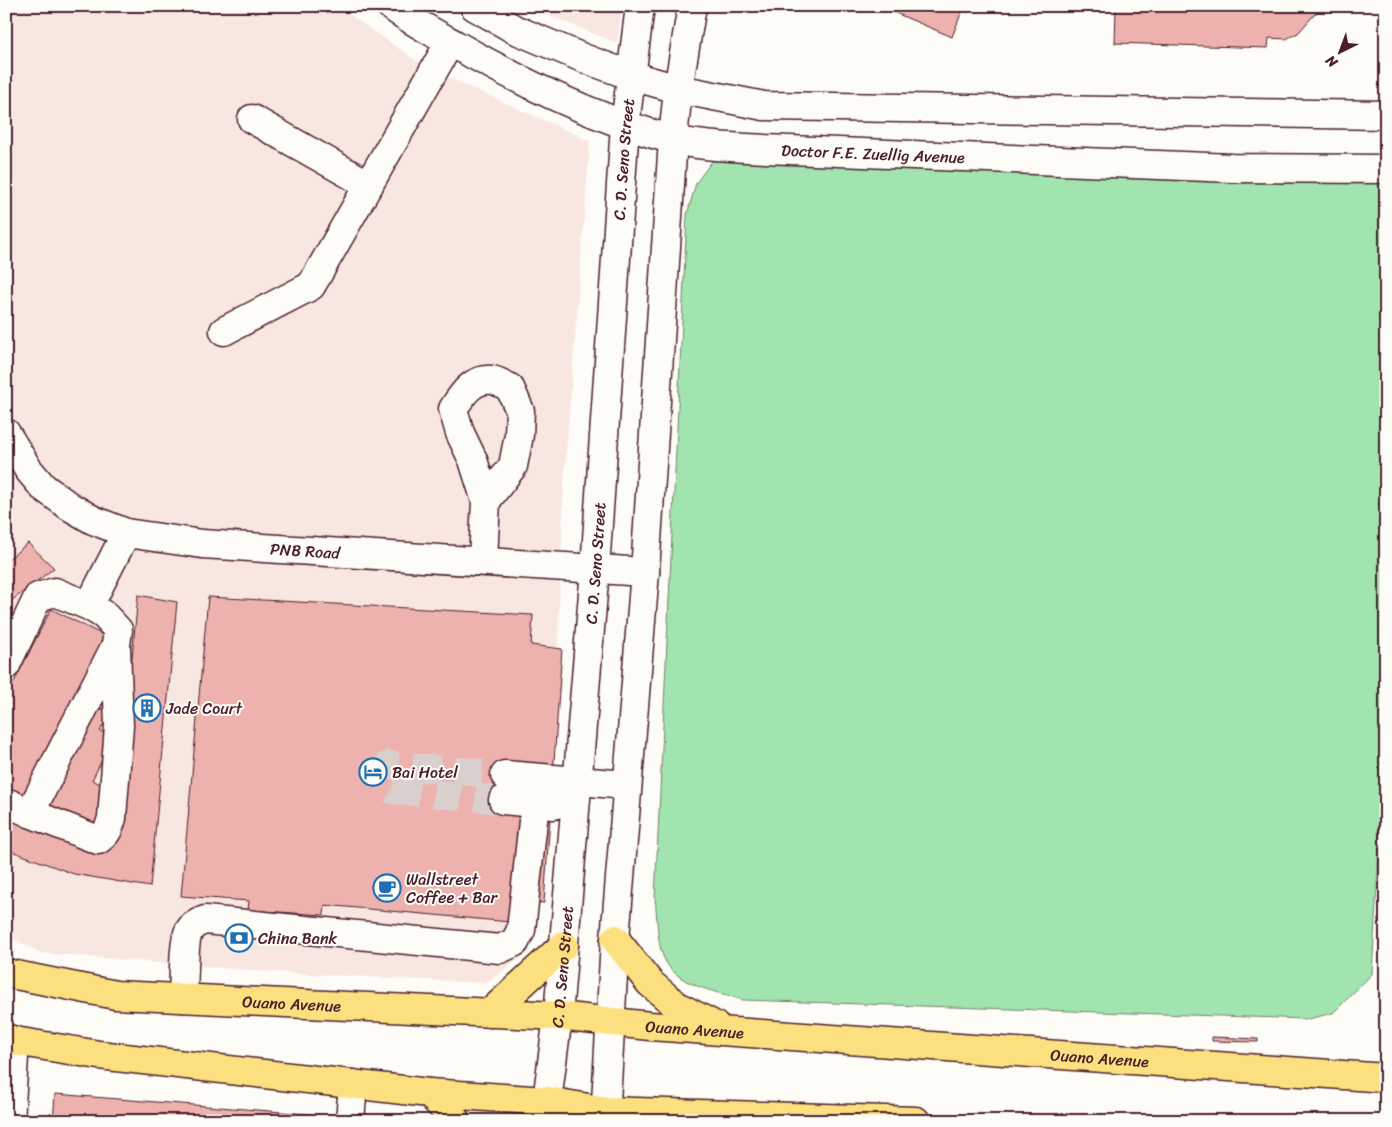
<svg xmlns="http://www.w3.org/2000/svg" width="1392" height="1127" viewBox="0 0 1392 1127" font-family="Sriracha,sans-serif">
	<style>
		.built { fill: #f8e6e1 }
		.green { fill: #a1e4af; stroke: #76826d }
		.building { fill: #edb2ae; stroke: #4a1f2b }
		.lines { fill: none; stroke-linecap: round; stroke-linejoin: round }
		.minor-tunnel { stroke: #d9d0ce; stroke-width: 28; stroke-dasharray: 28 14; stroke-linecap: butt }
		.minor-casing { stroke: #4a1f2b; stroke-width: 31 }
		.highway-casing { stroke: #4a1f2b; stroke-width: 31 }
		.minor { stroke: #fdfcf7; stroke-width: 28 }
		.highway { stroke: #fce080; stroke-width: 28 }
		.labels { text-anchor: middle; stroke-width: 4; stroke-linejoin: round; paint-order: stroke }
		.street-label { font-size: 16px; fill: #4a1f2b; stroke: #fdfcf7 }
		.poi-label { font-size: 16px; fill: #4a1f2b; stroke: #fdfcf7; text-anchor: start }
	</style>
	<rect width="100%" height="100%" fill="#fdfcf7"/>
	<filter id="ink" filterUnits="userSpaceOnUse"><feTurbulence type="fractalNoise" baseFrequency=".02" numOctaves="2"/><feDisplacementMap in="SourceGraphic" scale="10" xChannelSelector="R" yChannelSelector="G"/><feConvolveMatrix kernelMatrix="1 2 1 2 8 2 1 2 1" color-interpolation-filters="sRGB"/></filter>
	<g filter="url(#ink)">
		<path class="built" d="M6 6H337L427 68 590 141 564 481 551 817 530 952 486 983 270 972 41 953 6 935Z
			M525 6H622L617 43Z"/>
		<path class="green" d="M712 161 1386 181V723L1372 974 1333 1013 1308 1019 743 1000C716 991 674 986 663 956 657 942 657 914 655 898L687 215 696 183Z"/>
		<path class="building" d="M879 6H964L952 37Z
			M1104 6H1322L1298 33 1286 39 1269 38 1268 48 1115 43 1116 9 1104 10Z
			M28 543 54 568 6 605V561Z
			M138 595 177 602 150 887 74 874 6 849V814L102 846 114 847Z
			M208 597 533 615 531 645 562 649 544 903 511 900 510 922 325 905 324 915 248 910 249 901 181 896Z
			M51 609 105 636 23 800 6 791V698Z
			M95 705 110 713 100 731 113 738 92 780 110 789 99 833 44 804Z
			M1212 1037 1258 1039V1042L1212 1041Z
			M55 1094 320 1115V1121H53Z"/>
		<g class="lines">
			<path class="minor-tunnel" d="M503 800 393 790 383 784 382 775 384 768 388 765 505 775"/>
			<g class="minor-casing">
				<g id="minor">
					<path id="s1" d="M391 6C411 21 434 33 456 45 524 84 596 119 671 139 702 147 734 147 765 149L1233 168 1386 169"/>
					<path d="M474 6 514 29 583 58 632 76 678 89 764 106 1386 115"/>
					<path d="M252 119 369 185"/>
					<path d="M224 331 311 286 450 42"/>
					<path id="s2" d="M6 433 28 469 43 487 69 506 93 520 126 533 202 544 645 572"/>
					<path d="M483 560 486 501 473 460 460 433 453 409C462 395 472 378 492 380 498 381 504 385 510 388L520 411 519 435 513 466 486 501"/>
					<path d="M89 606 126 533"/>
					<path d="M6 665 38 597 55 592 89 606 104 615 118 630 116 645 30 813 6 802"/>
					<path d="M505 775 627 785"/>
					<path d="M503 800 554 805"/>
					<path d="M30 813 98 840C107 834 109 829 112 818L119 726 116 647"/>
					<path d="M183 998C184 984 183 941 189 931 192 925 199 922 205 920L500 949 515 942 521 930 535 803"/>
					<path d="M10 1121 15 1041"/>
					<path d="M350 1121 353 1084"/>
					<path id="s3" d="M547 1121V1101L558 1016 595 569 625 125 640 6"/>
					<path d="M605 1121 615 939 645 572 673 139 678 89 692 6"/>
				</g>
			</g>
			<g class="highway-casing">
				<g id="highway">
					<path d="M615 939 650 983 677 1006 714 1025"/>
					<path id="s4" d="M6 973 116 995 558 1016 650 1026 1386 1078"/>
					<path d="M490 1013 564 945"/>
					<path d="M6 1038 15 1041 99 1055 429 1093 547 1101 606 1111 916 1121"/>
					<path d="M429 1093 456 1121"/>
				</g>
			</g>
			<use href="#minor" class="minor"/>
			<use href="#highway" class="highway"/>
		</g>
	</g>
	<defs>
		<g id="building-ring" transform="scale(1.4375)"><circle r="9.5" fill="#fdfcf7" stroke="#1f6fb2" stroke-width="1.5"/><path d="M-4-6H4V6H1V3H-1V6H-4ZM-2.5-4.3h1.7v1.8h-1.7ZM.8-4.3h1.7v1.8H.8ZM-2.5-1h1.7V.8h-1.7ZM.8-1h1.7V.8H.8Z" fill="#1f6fb2"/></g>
		<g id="hotel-ring" transform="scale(1.4375)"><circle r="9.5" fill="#fdfcf7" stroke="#1f6fb2" stroke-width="1.5"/><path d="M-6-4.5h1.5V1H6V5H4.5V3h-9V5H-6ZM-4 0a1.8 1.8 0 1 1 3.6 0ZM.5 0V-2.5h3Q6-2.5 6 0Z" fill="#1f6fb2"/></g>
		<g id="cafe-ring" transform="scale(1.4375)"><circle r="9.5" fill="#fdfcf7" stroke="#1f6fb2" stroke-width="1.5"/><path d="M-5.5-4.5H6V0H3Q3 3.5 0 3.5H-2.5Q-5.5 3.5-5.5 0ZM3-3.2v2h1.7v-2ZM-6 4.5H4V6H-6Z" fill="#1f6fb2"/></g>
		<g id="bank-ring" transform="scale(1.4375)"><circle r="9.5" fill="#fdfcf7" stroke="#1f6fb2" stroke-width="1.5"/><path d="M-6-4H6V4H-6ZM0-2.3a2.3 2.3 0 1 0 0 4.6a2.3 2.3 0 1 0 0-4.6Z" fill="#1f6fb2"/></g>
	</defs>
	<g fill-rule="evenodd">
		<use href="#building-ring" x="147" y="708"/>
		<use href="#hotel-ring" x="373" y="772"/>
		<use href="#cafe-ring" x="387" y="888"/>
		<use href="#bank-ring" x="239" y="938"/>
	</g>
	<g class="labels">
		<g class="street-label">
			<text dy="6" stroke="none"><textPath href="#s1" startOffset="514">Doctor F.E. Zuellig Avenue</textPath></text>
			<text dy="6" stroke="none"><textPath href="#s3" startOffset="965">C. D. Seno Street</textPath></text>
			<text dy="6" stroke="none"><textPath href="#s2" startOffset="341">PNB Road</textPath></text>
			<text dy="6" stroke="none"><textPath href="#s3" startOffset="560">C. D. Seno Street</textPath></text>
			<text dy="6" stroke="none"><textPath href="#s3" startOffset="155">C. D. Seno Street</textPath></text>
			<text dy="6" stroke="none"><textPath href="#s4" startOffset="288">Ouano Avenue</textPath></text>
			<text dy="6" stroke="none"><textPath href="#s4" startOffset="692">Ouano Avenue</textPath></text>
			<text dy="6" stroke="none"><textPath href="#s4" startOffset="1098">Ouano Avenue</textPath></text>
		</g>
		<g class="poi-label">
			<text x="166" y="714">Jade Court</text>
			<text x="392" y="778">Bai Hotel</text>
			<text x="406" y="885">Wallstreet<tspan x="406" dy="18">Coffee + Bar</tspan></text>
			<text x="258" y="944">China Bank</text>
		</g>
	</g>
	<rect width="1392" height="1127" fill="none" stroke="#fdfcf7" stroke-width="25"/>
	<rect x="12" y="12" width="1367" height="1102" fill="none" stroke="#4a1f2b" stroke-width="2" filter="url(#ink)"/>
	<g transform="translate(1340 52) rotate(222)" stroke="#fdfcf7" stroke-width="4" paint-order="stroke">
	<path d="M0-4L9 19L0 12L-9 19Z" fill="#4a1f2b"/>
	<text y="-8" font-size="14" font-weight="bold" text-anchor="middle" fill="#4a1f2b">N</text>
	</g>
</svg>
